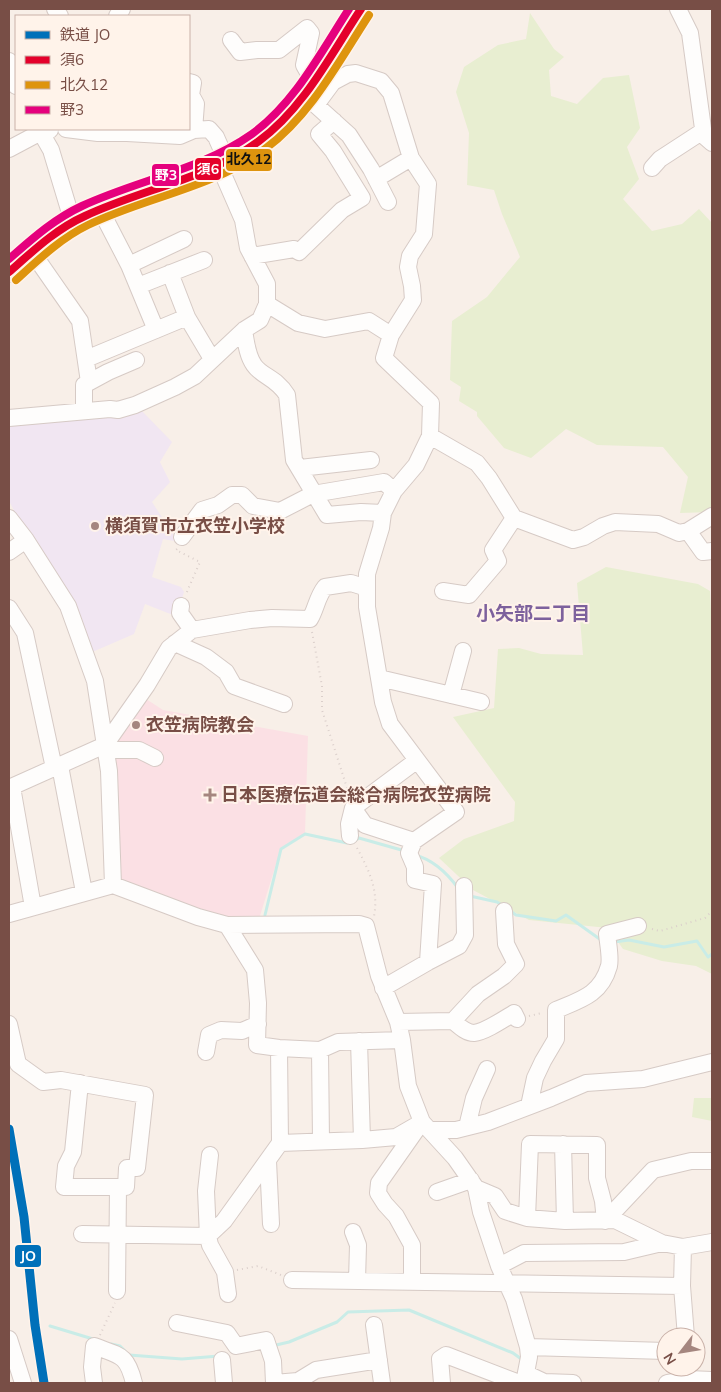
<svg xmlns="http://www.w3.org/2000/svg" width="721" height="1392" viewBox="0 0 721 1392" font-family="Mulish,'Noto Sans JP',sans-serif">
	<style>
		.education { fill: #f1e6f2 }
		.medical { fill: #fbe0e4 }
		.green { fill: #e8eed1 }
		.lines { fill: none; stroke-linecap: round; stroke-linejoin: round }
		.stream { stroke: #c9ece7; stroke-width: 3 }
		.minor-casing { stroke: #d6cac5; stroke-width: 18 }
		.major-casing { stroke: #daccc8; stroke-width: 22 }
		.path { stroke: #dbcfcb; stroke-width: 2; stroke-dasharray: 1 4; stroke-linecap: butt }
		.minor { stroke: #fefdfc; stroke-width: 16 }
		.major { stroke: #f3ebe4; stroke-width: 21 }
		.bus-1-casing { stroke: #fff3ea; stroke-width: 11 }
		.bus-2-casing { stroke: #fff3ea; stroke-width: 11 }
		.bus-3-casing { stroke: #fff3ea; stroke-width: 11 }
		.bus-1 { stroke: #e4002b; stroke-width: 8 }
		.bus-2 { stroke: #de940e; stroke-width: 8 }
		.bus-3 { stroke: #e5007d; stroke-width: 8 }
		.rail-1-casing { stroke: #fff3ea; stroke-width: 12 }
		.rail-1 { stroke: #0070b9; stroke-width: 9 }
		.poi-dot { fill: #a5867f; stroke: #fff3ea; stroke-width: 2 }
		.labels { text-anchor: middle; stroke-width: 4; stroke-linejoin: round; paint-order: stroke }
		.poi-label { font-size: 18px; font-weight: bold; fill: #784e46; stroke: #fff3ea; text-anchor: start }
		.neighbourhood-label { font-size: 19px; font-weight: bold; fill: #7d619d; stroke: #fff3ea }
		.line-badge { stroke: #fff3ea; stroke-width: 2 }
		.badge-label { font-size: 14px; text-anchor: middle; font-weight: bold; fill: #fff }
		.pale-badge-label { font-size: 14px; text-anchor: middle; font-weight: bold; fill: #111 }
	</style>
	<rect width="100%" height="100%" fill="#f8efe8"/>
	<path class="education" d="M140 409 172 442 160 462 170 482 152 502 176 539 174 541 163 539 152 577 181 587 184 592 178 610V617L145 604 134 634 90 653 9 501V420Z"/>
	<path class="medical" d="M143 697 163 710 308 736 305 833 281 848 259 919H233L182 904 117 877 114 758 116 734Z"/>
	<path class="green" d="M530 13 554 49 564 57 549 70 551 96 577 104 603 78 629 75 640 128 627 147 639 179 623 199 652 231 682 224 699 209 712 223V512L680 513 688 477 663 447 597 445 566 429 531 458 504 448 477 416V412L459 401 461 387 450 380 452 321 487 297 520 257 502 214 494 190 467 185 469 133 456 92 464 67 498 45 526 39Z
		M606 567 698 584 710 591 712 631V974L696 966 662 961 623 949 608 928 529 920 473 890 439 858 464 839 514 821 515 802 453 717 494 708 498 649 519 648 541 654 583 655 577 583Z
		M694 1098H712V1121L692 1117Z"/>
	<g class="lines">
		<path class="stream" d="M356 840 359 838 405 851
			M415 855C434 860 447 873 458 888
			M470 896 497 902 502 905
			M509 910 516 915 556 921 566 915 601 940
			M265 915 281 849 305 834 347 843
			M614 942 629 940 664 947 697 941 708 957 712 954
			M50 1326 93 1339
			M111 1344 120 1346 125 1351
			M272 1346 289 1342 337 1322 348 1312 409 1310 513 1353 524 1361
			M129 1355 182 1359 219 1356"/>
		<g class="minor-casing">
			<path id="minor" d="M55 9 60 16
				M678 9 690 33 704 136 712 143
				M117 16 122 9
				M231 40 240 52 257 50H279L307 28 311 33 304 65 313 81
				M9 61 16 86
				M189 82 193 83 191 95 196 104 194 130
				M308 98 349 135 371 169 388 202
				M316 105 333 82 348 74 356 73 381 81 391 93 411 158 428 184 424 234 410 256 408 267 412 286 413 300 391 335 384 358 431 403 430 436 416 465 394 491 383 513 381 528 367 574V607L383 702 390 724 456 812 414 841 409 853 415 867V880L433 884 428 962 383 988
				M39 129 51 150 70 213 75 220
				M66 129 98 133H127L126 129
				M127 133 180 136 194 130 209 129 216 137 227 162
				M9 149 41 132 50 130
				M219 165 243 220 248 248 267 284V304
				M652 168 660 159 703 131
				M376 179 411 158
				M100 209 129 265 156 330
				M32 252 80 321 89 382
				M252 256 294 249 299 252 342 210 362 198 333 151 319 134 334 121
				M129 265 184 239
				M170 273 187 317 212 359
				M138 286 204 260
				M244 330C246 342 247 355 254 365 261 376 277 378 287 395L294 460 327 515 361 512 383 513
				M86 359 187 317
				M84 411V385L108 372 136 360
				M9 418 110 409 118 410 135 405 175 387 195 376 244 330 260 320 267 304 298 323 325 329 369 321 391 335
				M430 436 477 463 489 478 514 518 573 540 584 537 603 526 615 522 658 524 679 533 688 531 712 516
				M300 468 371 460
				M9 518 26 540 68 606 95 681 109 771 113 885
				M688 531 703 552 712 551
				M182 537 202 510 218 505 232 495H242L253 506 280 511 313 494 384 482 394 491
				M9 552 26 540
				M443 591 469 595 498 561 493 550 514 518
				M9 608 25 633 54 768
				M192 630 250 620 272 618 310 619C316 609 317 597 325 587L351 583 367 588
				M175 643 206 657 226 672 234 686 284 704
				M379 678 481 702
				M451 695 463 651
				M105 745 113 750H139L155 758
				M60 766 84 892
				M12 787 33 907
				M9 788 105 745 147 685 169 648 192 630 180 613 181 606
				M353 808 365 825 414 841
				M350 836 349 824 353 808 416 761
				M9 914 113 885 198 917 227 925 359 924 366 926 379 976 398 1022 402 1040 408 1086 422 1122 455 1158 476 1188 481 1212 499 1266 514 1299 528 1347 529 1357 524 1383
				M227 925 255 970 258 1003 257 1045 279 1048 320 1050 321 1141
				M428 962 459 946 465 935 464 886
				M453 1021C459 1026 466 1033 474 1033 485 1032 504 1019 514 1013L517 1019
				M398 1022 453 1021 478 994 504 976 516 964 506 944 504 911
				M9 1024 18 1064 43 1082 61 1080 145 1095 137 1168H127L126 1187H118
				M359 1041 362 1140
				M279 1048 280 1143
				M320 1050 338 1042 402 1040
				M206 1052 209 1035 221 1030 242 1031 258 1024
				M80 1083 73 1152 66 1166 64 1187H118L117 1291
				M529 1106 535 1078 543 1061 556 1039V1010C580 1000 601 995 609 966 611 958 608 944 607 934L638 926
				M467 1127 474 1098 487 1069
				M430 1130H456L488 1122 551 1098 586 1083 643 1079 712 1062
				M563 1144 565 1221
				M210 1155 206 1191 208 1236 210 1245 225 1272 228 1294
				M268 1161 271 1224
				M476 1188 495 1196 505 1211 527 1218 565 1221 615 1220 662 1243 683 1247 712 1242
				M437 1192 471 1180
				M527 1218 530 1144 597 1145V1178L603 1201 605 1221
				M605 1221 653 1170 691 1161H712
				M353 1232 358 1245 357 1281
				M82 1234 208 1236 224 1221 280 1143 362 1140 396 1137 422 1122
				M683 1247 682 1286 686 1337
				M499 1266 524 1253 624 1252 662 1243
				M292 1280 682 1286
				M412 1282V1245L396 1216 385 1204 378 1193 379 1183 419 1126
				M177 1323 227 1333 236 1346 266 1340 273 1361 274 1383
				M374 1325 382 1383
				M9 1339 23 1383
				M528 1347 666 1351
				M222 1360 224 1383
				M527 1374 544 1382 573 1383
				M94 1383 92 1367 94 1346C120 1356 127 1354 134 1383
				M274 1383 298 1381 316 1370 379 1360
				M442 1383 440 1359 446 1355 519 1383
				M667 1383 688 1379 712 1380"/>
		</g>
		<g class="major-casing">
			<path id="major" d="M9 272C30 254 51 234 75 221 90 212 108 207 124 201 171 184 219 170 259 141 299 113 333 50 361 9"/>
		</g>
		<path class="path" d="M177 549 176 550 200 562 186 594
			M312 632 322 686V710L349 794
			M357 848C369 870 379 891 374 916
			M652 929 660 931 705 918 712 911
			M529 1016 542 1013
			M237 1270 258 1266 281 1275
			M100 1335 115 1303"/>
		<use href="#minor" class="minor"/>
		<use href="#major" class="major"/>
		<g class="bus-1-casing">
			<path id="bus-1" d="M9 272C33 251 56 229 85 216 142 189 208 179 259 141 304 108 331 54 361 9"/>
		</g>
		<g class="bus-2-casing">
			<path id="bus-2" d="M16 280C38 260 61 238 88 225 146 197 213 188 265 149 311 115 339 61 369 15"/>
		</g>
		<g class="bus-3-casing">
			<path id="bus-3" d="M9 259C32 239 54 219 82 206 138 180 201 170 252 134 295 103 321 52 349 9"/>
		</g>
		<use href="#bus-1" class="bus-1"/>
		<use href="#bus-2" class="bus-2"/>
		<use href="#bus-3" class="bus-3"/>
		<g class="rail-1-casing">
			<path id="rail-1" d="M9 1129 24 1217 35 1325 44 1383"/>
		</g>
		<use href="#rail-1" class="rail-1"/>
	</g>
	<g class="poi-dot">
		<circle cx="95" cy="526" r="5"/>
		<circle cx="136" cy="725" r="5"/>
		<path d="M207.5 787.5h5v5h5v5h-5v5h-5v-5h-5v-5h5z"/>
	</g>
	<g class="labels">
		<g class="poi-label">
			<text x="105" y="532">横須賀市立衣笠小学校</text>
			<text x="146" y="731">衣笠病院教会</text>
			<text x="221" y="801">日本医療伝道会総合病院衣笠病院</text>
		</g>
		<g class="neighbourhood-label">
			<text x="533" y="620">小矢部二丁目</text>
		</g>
	</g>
	<g class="line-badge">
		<rect x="225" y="148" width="48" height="24" rx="5" fill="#de940e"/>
		<rect x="194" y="157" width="28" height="24" rx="5" fill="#e4002b"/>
		<rect x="151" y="163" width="29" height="24" rx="5" fill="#e5007d"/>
		<rect x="14" y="1244" width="28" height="24" rx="5" fill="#0070b9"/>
	</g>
	<g class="badge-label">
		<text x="208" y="174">須6</text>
		<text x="166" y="180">野3</text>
		<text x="28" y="1261">JO</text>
	</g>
	<g class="pale-badge-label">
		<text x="249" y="164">北久12</text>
	</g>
	<rect width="721" height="1392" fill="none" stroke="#784e46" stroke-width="20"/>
	<rect x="15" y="15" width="175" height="115" fill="#fff3ea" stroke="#c9b1a8"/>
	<rect x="25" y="31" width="25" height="8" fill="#0070b9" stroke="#c9b1a8"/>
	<text x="60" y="40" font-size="15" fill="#784e46">鉄道 JO</text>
	<rect x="25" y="56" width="25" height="8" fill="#e4002b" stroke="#c9b1a8"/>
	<text x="60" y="65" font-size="15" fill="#784e46">須6</text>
	<rect x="25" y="81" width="25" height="8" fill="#de940e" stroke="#c9b1a8"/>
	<text x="60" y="90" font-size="15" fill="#784e46">北久12</text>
	<rect x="25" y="106" width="25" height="8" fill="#e5007d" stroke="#c9b1a8"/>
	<text x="60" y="115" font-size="15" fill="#784e46">野3</text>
	<g transform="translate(681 1352) rotate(239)"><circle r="24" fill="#fff3ea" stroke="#c9b1a8"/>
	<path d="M0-4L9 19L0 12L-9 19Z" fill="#a5867f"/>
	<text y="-8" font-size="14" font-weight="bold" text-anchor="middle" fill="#784e46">N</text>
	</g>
</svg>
